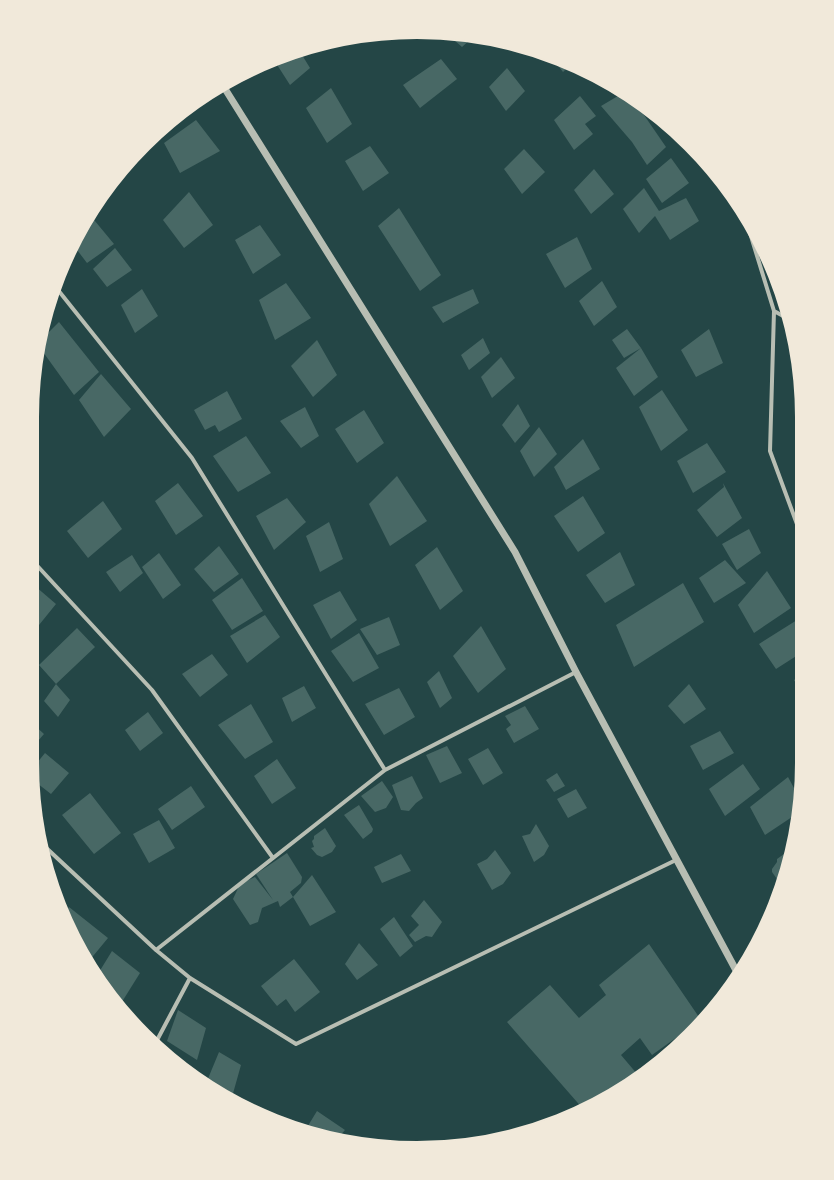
<svg xmlns="http://www.w3.org/2000/svg" width="834" height="1180" viewBox="0 0 834 1180" font-family="Commissioner,sans-serif">
	<style>
		.green { fill: #244646 }
		.building { fill: #486865 }
		.lines { fill: none; stroke-linecap: round; stroke-linejoin: round }
		.minor { stroke: #b8beb3; stroke-width: 4 }
		.tertiary { stroke: #b8beb3; stroke-width: 7 }
		.rim { fill: none; stroke: #f1e9da; stroke-width: 2 }
	</style>
	<rect width="100%" height="100%" fill="#0f3d3e"/>
	<path class="green" d="M442 32 517 44 588 71 652 111 707 162 763 246 800 366 802 788 790 863 763 934 723 998 672 1053 588 1109 468 1146H366L269 1120 163 1053 96 977 44 863 31 763V417L38 341 83 224 162 127 224 83 293 52 366 34Z"/>
	<path class="building" d="M446 33H447L473 37 462 47Z
		M299 50 310 68 290 85 274 60Z
		M552 58 571 64 563 72Z
		M441 59 457 79 420 108 403 85Z
		M507 68 525 91 506 111 489 87Z
		M331 88 352 124 327 143 306 108Z
		M623 93 633 99 666 147 647 165 632 142 601 106Z
		M580 96 596 116 585 124 593 134 574 150 554 120Z
		M196 120 220 151 180 173 164 143Z
		M370 146 389 173 363 191 345 161Z
		M524 149 545 172 522 194 504 169Z
		M671 158 689 183 662 203 646 179Z
		M594 169 614 194 591 214 574 190Z
		M644 188 659 211 686 198 699 221 670 240 655 216 639 233 623 209Z
		M189 192 213 225 184 248 163 220Z
		M399 208 441 275 420 291 378 226Z
		M90 215 114 244 87 263 74 246 83 224Z
		M260 225 281 255 253 274 235 240Z
		M577 237 592 269 565 288 546 254Z
		M115 248 132 270 107 287 93 269Z
		M602 281 617 307 594 326 579 301Z
		M286 283 311 318 275 340 259 300Z
		M142 289 158 316 135 333 121 305Z
		M473 289 479 303 443 323 432 307Z
		M59 322 99 372 74 395 38 345V343Z
		M627 329 641 348 658 377 634 396 616 368 641 348 624 358 612 340Z
		M709 329 723 363 696 377 681 350Z
		M483 338 490 353 469 370 461 355Z
		M317 340 337 375 313 397 291 366Z
		M501 357 515 378 492 398 481 377Z
		M101 374 131 409 104 437 79 400Z
		M662 390 688 430 661 451 639 407Z
		M227 391 242 419 219 432 215 425 205 430 194 410Z
		M518 404 530 426 515 443 502 425Z
		M305 407 319 436 301 448 280 421Z
		M364 410 384 443 357 463 335 429Z
		M539 427 557 454 534 477 520 451Z
		M246 436 271 473 238 492 213 456Z
		M583 439 600 469 566 490 554 467Z
		M707 443 726 472 693 493 677 461Z
		M397 476 427 521 390 546 369 504Z
		M178 483 203 516 176 535 155 501Z
		M723 483 742 518 717 537 697 510 724 487Z
		M583 496 605 533 578 552 554 516Z
		M287 498 306 522 274 550 256 516Z
		M103 501 122 529 88 558 67 531Z
		M329 522 343 559 320 572 306 536Z
		M749 529 761 553 737 570 722 544Z
		M219 546 239 574 214 592 194 569Z
		M437 547 463 591 440 610 415 565Z
		M620 552 635 585 605 603 586 575Z
		M159 553 181 585 163 599 142 567Z
		M132 555 143 573 120 592 106 572Z
		M725 560 746 583 714 603 699 578Z
		M767 571 791 608 754 633 738 605Z
		M242 578 263 611 232 630 212 600Z
		M683 583 704 622 634 667 616 625Z
		M35 586 56 604 35 630 31 627V591Z
		M340 591 357 620 331 639 313 605Z
		M265 615 280 637 247 663 230 636Z
		M389 617 400 645 377 655 360 629Z
		M797 620 801 627V653L776 669 759 644Z
		M481 626 506 669 478 693 453 656Z
		M77 628 95 647 56 684 39 665Z
		M359 633 379 668 353 682 331 651Z
		M212 654 228 675 200 697 182 674Z
		M439 671 452 698 440 708 427 682Z
		M802 674V694L794 680Z
		M56 684 70 700 58 717 44 701Z
		M689 684 706 709 684 724 668 706Z
		M304 686 316 708 292 722 282 698Z
		M399 688 415 717 384 735 365 704Z
		M251 704 273 742 245 759 218 725Z
		M525 706 539 729 514 743 506 729 511 725 505 716Z
		M148 712 163 733 140 751 125 730Z
		M31 722 44 734 31 749Z
		M720 731 734 753 703 770 690 746Z
		M447 746 462 773 440 783 426 755Z
		M488 748 503 773 483 785 468 759Z
		M45 753 69 773 51 794 33 780 32 769Z
		M277 759 296 788 272 804 254 776Z
		M743 764 760 789 725 816 709 789Z
		M557 773 565 786 554 792 546 780Z
		M412 776 423 798 416 803 409 811 401 810 392 785Z
		M788 777 800 799 798 813 765 835 750 807Z
		M382 781 393 797 386 808 375 812 361 796Z
		M191 786 205 807 172 830 158 809Z
		M576 789 587 808 568 818 557 799Z
		M90 793 121 833 94 854 62 815Z
		M359 805 373 829 372 832 363 839 344 815Z
		M159 820 175 848 149 863 133 834Z
		M536 824 549 846 544 855 534 862 522 836 530 834Z
		M325 828 336 846 332 852 322 857 317 855 311 848 314 847 312 841 314 839V836Z
		M791 849 792 851 790 863 784 880 779 882 772 872V869L777 862V859Z
		M495 850 511 873 503 884 492 890 477 864 487 859Z
		M287 853 302 877 301 883 290 892 293 897 312 875 336 912 310 926 293 897 280 907 278 901 262 908 258 922 250 925 233 899 240 884 255 877 273 900 256 874Z
		M401 854 411 871 382 883 374 867Z
		M424 900 442 922 432 937 426 936 415 942 409 935 419 925 411 916Z
		M69 907 108 938 89 961 66 912Z
		M394 917 413 946 400 957 380 929Z
		M359 943 378 965 357 980 345 964Z
		M649 944 701 1020 652 1055 640 1038 621 1055 638 1075 588 1109 584 1110 507 1022 550 985 579 1018 606 995 599 985Z
		M112 951 140 973 120 1005 96 977Z
		M294 959 320 992 295 1012 286 999 277 1006 261 986Z
		M178 1010 206 1028 197 1060 167 1041Z
		M219 1052 241 1065 232 1097 207 1081Z
		M317 1111 345 1130 338 1138 306 1129Z"/>
	<g class="lines">
		<path class="minor" d="M746 220 774 311 770 451 801 535
			M58 290 192 458 385 770
			M774 311 785 317
			M31 559 152 690 273 858
			M42 844 156 950 190 978 296 1044 676 860
			M156 950 385 770 576 672
			M155 1044 190 978"/>
		<path class="tertiary" d="M222 84 515 552 576 672 738 974"/>
	</g>
	<path d="M0 0H834V1180H0ZM417 38H417A379 379 0 0 1 796 417V763A379 379 0 0 1 417 1142H417A379 379 0 0 1 38 763V417A379 379 0 0 1 417 38Z" fill="#f1e9da" fill-rule="evenodd"/>
	<path class="rim" d="M417 38H417A379 379 0 0 1 796 417V763A379 379 0 0 1 417 1142H417A379 379 0 0 1 38 763V417A379 379 0 0 1 417 38Z"/>
</svg>
